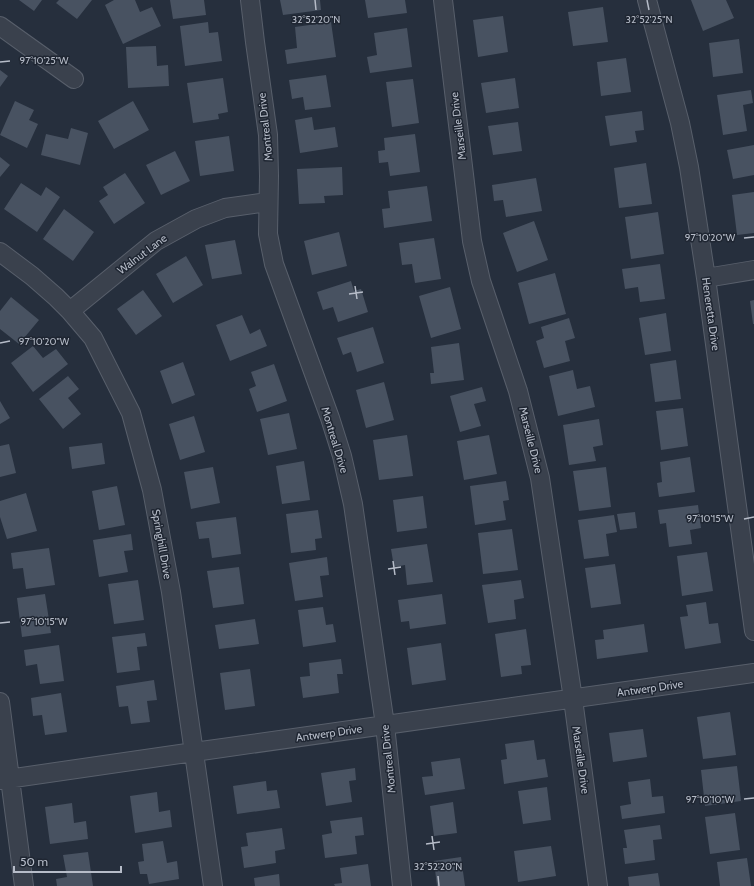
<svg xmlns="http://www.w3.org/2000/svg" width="754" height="886" viewBox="0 0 754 886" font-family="Cabin,sans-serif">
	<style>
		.building { fill: #485261 }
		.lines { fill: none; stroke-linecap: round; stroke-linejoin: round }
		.minor-casing { stroke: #585f6b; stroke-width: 20 }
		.minor { stroke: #3a414d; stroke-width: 18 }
		.ticks { fill: none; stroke: #b6bcc8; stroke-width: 1.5 }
		.labels { text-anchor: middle; stroke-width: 3; stroke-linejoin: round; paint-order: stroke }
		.street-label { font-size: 11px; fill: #b6bcc8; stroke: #1f2632 }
		.ticks-label { font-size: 10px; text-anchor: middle; fill: #b6bcc8; stroke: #1f2632; stroke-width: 3; stroke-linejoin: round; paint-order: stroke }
	</style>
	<rect width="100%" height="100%" fill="#262f3d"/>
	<path class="building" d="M19 0H42L34 11Z
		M59 0H92L77 19 56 3Z
		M114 0H135L140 12 152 7 161 26 123 44 105 5Z
		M170 0H204L206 15 173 19Z
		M280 0H320L321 10 283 15Z
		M365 0H405L407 13 368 18Z
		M691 0H726L734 18 703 31Z
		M603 7 608 42 573 46 568 12Z
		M503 16 508 52 478 57 473 20Z
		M208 22 209 33 218 32 222 61 185 66 180 26Z
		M331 22 336 57 287 64 285 50 297 48 295 27Z
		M407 28 412 67 370 73 367 57 377 55 374 33Z
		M739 39 743 73 713 77 709 43Z
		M156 46 157 66 168 65 169 86 128 88 126 47Z
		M626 58 631 92 601 96 597 62Z
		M0 70 8 76 0 87Z
		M326 75 331 107 305 110 303 97 292 99 289 80Z
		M223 78 228 112 218 114 219 119 193 123 187 83Z
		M515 78 519 108 486 113 481 83Z
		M413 79 419 123 392 127 386 82Z
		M751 90 753 103 743 105 747 131 723 135 717 95Z
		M15 101 34 110 29 120 38 124 27 148 0 135Z
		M133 101 149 130 114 149 98 121Z
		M642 111 644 130 635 131 637 142 610 146 605 116Z
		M312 117 314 130 335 127 338 147 300 153 295 120Z
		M518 122 522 151 493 155 488 126Z
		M71 128 88 133 80 165 41 155 46 134 68 139Z
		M415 134 420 172 390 176 388 162 379 163 378 151 385 150 384 138Z
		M229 136 234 171 200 176 195 141Z
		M754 145V175L733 179 727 150Z
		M175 151 190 181 161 195 146 165Z
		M0 157 10 165 0 177Z
		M646 163 652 204 619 208 614 168Z
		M342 167 343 195 324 196 325 203 299 204 297 169Z
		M125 173 145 203 114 224 99 201 108 195 103 187Z
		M536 178 542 211 506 217 503 200 494 201 492 185Z
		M21 183 41 196 46 187 60 197 37 232 4 209Z
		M427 186 432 221 384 228 382 209 390 208 388 191Z
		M754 192V233L737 235 732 195Z
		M64 209 94 232 73 261 43 239Z
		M658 212 664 254 631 259 625 217Z
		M534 221 548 260 517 272 503 233Z
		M339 232 347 266 312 275 304 241Z
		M434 238 441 279 415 283 412 264 402 265 399 243Z
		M235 240 242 274 212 279 205 245Z
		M186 256 203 285 173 303 156 274Z
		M660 264 665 299 640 302 638 287 625 289 622 269Z
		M555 273 566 314 529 324 518 283Z
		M351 281 354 291 361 289 368 312 338 322 333 307 323 310 317 292Z
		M450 287 461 329 431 338 419 296Z
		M143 290 162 316 136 335 117 309Z
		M11 297 39 320 19 344 0 329V311Z
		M754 300V324H753L750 301Z
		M666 313 671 351 645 355 639 318Z
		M242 315 250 334 260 329 267 346 230 361 216 325Z
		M569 318 575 338 565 341 570 361 544 368 536 341 544 338 541 327Z
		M373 327 384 363 357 372 351 352 343 355 337 338Z
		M459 343 464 380 431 384 430 373H434L431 347Z
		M33 346 43 358 56 349 68 364 33 392 11 363Z
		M676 360 681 399 655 402 650 364Z
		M183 362 195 395 172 404 160 371Z
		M274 364 287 401 257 412 249 389 256 386 251 372Z
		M573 370 577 389 590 386 595 407 558 416 549 376Z
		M68 376 79 389 68 398 81 414 63 429 39 399Z
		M384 382 394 420 366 428 356 390Z
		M482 387 486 401 474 404 481 426 460 432 450 396Z
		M0 401 10 418 0 424Z
		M683 408 688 446 661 450 656 411Z
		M289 413 297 449 268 455 260 419Z
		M194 416 205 452 180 460 169 424Z
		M599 419 603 445 593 447 596 461 569 465 563 425Z
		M407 435 413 476 379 480 373 440Z
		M489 435 497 474 464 480 457 441Z
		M102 443 105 464 72 469 69 447Z
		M9 444 16 473 0 477V446Z
		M690 457 695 492 659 497 657 483 662 482 660 462Z
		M304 461 310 500 282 504 276 466Z
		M213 467 220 503 191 509 184 472Z
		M606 467 611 507 579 511 573 471Z
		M506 481 509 500 503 501 506 520 475 525 470 486Z
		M117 486 125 525 99 530 92 491Z
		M26 493 37 531 7 539 0 517V501Z
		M423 496 427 528 397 532 393 500Z
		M698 505 701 528 690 530 692 544 669 547 666 523 660 524 658 510Z
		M318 510 322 538 315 539 316 550 291 553 286 514Z
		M635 512 637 528 620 530 617 514Z
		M614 515 617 532 606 534 609 556 584 559 578 520Z
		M236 517 241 554 212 558 209 538 199 539 196 522Z
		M512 529 518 570 483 574 478 533Z
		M131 534 133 550 124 551 128 572 99 577 93 540Z
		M427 544 433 582 407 585 405 565 394 567 391 549Z
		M49 548 55 585 26 589 23 568 13 569 11 553Z
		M707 552 713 591 682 596 677 556Z
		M327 557 329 575 320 576 323 597 295 601 289 563Z
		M615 564 621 604 591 608 585 568Z
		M239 567 244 604 213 608 207 571Z
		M138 580 144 620 114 624 108 584Z
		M521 580 524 598 514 600 516 619 488 623 482 585Z
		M45 594 51 633 22 637 17 598Z
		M442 594 446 624 410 629 409 621 401 622 398 600Z
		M706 602 709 624 718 623 721 643 685 649 680 617 688 616 686 605Z
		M323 607 326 625 333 624 336 642 303 647 298 610Z
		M255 619 259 644 219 649 215 625Z
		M644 624 648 652 597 659 595 640 604 639 603 630Z
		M526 629 531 665 521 666 522 674 501 677 495 634Z
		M145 633 147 646 137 647 140 670 117 673 112 637Z
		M441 643 446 680 412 685 407 648Z
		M59 645 64 681 40 684 37 664 26 666 24 650Z
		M341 659 343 674H337L339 693 303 698 300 677 310 676 309 663Z
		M250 669 255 706 225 710 220 673Z
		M154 680 157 700 147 701 150 722 131 724 128 706 119 707 116 686Z
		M61 693 67 732 45 735 42 715 33 716 31 698Z
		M730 712 736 755 703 759 697 717Z
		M643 729 647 757 613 762 609 733Z
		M534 740 537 760 545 759 548 777 504 784 501 760 507 759 505 744Z
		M460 758 465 789 425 795 422 777 433 776 431 762Z
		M737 766 741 801 705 806 701 770Z
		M355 768 356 780 349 781 352 802 326 806 321 773Z
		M650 779 652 797 663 796 665 813 622 819 620 806 631 804 628 782Z
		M266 781 267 791 277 790 280 808 237 814 233 786Z
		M547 787 551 820 523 824 518 791Z
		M157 792 159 812 170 810 172 827 135 833 130 796Z
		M453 802 457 833 434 836 430 806Z
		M72 803 74 823 86 821 88 839 50 844 45 807Z
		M735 813 740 850 710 854 705 817Z
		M362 817 364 835 355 836 357 854 325 858 322 835 332 833 330 821Z
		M660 825 662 839 653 840 655 860 625 864 623 848H627L624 830Z
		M282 828 285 849 275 851 276 863 244 868 241 847 248 846 246 833Z
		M163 841 167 863 177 861 179 879 149 884 147 874H140L138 862 144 861 142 844Z
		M551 846 556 876 518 882 514 851Z
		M88 852 93 886H57L56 879 67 877 63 855Z
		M461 857 465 886H437L434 861Z
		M747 858 751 886H720L717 862Z
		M368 864 371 886H335L334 884 342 883 340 868Z
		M658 873 660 886H629L628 877Z
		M279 874 280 886H255L254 878Z"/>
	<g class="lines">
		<g class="minor-casing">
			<path id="minor" d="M250 0 255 42 268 135 269 176 268 234 274 264 330 418 342 456 353 504 385 725 402 886
				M443 0 472 241 481 281 518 391 540 478 573 699 598 886
				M647 0 680 123 689 167 706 278 754 631
				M0 26 74 79
				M0 252 32 276 56 297 70 311 93 338 131 413 152 490 171 592 213 886
				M706 278 754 270
				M70 311 156 241 196 219 225 208 268 202
				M0 702 24 886
				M0 780 194 752 754 673"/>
		</g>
		<use href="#minor" class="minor"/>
	</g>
	<path class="ticks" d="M315 0 316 10M647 0 649 10M0 62 10 61M744 238 754 237M355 286 357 299M349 294 363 292M0 343 10 341M744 519 754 517M393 561 395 575M388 569 401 567M0 623 10 622M744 799 754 798M432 836 434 850M426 844 440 842M438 876 439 886"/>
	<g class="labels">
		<g class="street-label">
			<text transform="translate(458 126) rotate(-97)" y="4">Marseille Drive</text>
			<text transform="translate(265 127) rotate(-96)" y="4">Montreal Drive</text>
			<text transform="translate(142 254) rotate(-37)" y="4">Walnut Lane</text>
			<text transform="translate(711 314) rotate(82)" y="4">Heneretta Drive</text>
			<text transform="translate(335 440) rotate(73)" y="4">Montreal Drive</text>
			<text transform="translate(531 440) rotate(76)" y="4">Marseille Drive</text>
			<text transform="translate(162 544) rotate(80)" y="4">Springhill Drive</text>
			<text transform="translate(650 688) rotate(-8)" y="4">Antwerp Drive</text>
			<text transform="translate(329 733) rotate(-8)" y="4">Antwerp Drive</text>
			<text transform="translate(388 759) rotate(-96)" y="4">Montreal Drive</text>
			<text transform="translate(581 760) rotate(82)" y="4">Marseille Drive</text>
		</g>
	</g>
	<g class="ticks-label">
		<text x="316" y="23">32°52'20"N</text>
		<text x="649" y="23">32°52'25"N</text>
		<text x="44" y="64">97°10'25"W</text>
		<text x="710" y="241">97°10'20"W</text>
		<text x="44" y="345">97°10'20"W</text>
		<text x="710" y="522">97°10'15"W</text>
		<text x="44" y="625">97°10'15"W</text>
		<text x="710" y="803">97°10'10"W</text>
		<text x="438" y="870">32°52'20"N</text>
	</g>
	<path d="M14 866v6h107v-6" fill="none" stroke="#b6bcc8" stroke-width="2"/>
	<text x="20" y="866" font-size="12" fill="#b6bcc8" stroke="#1f2632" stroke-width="3" paint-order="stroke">50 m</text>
</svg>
